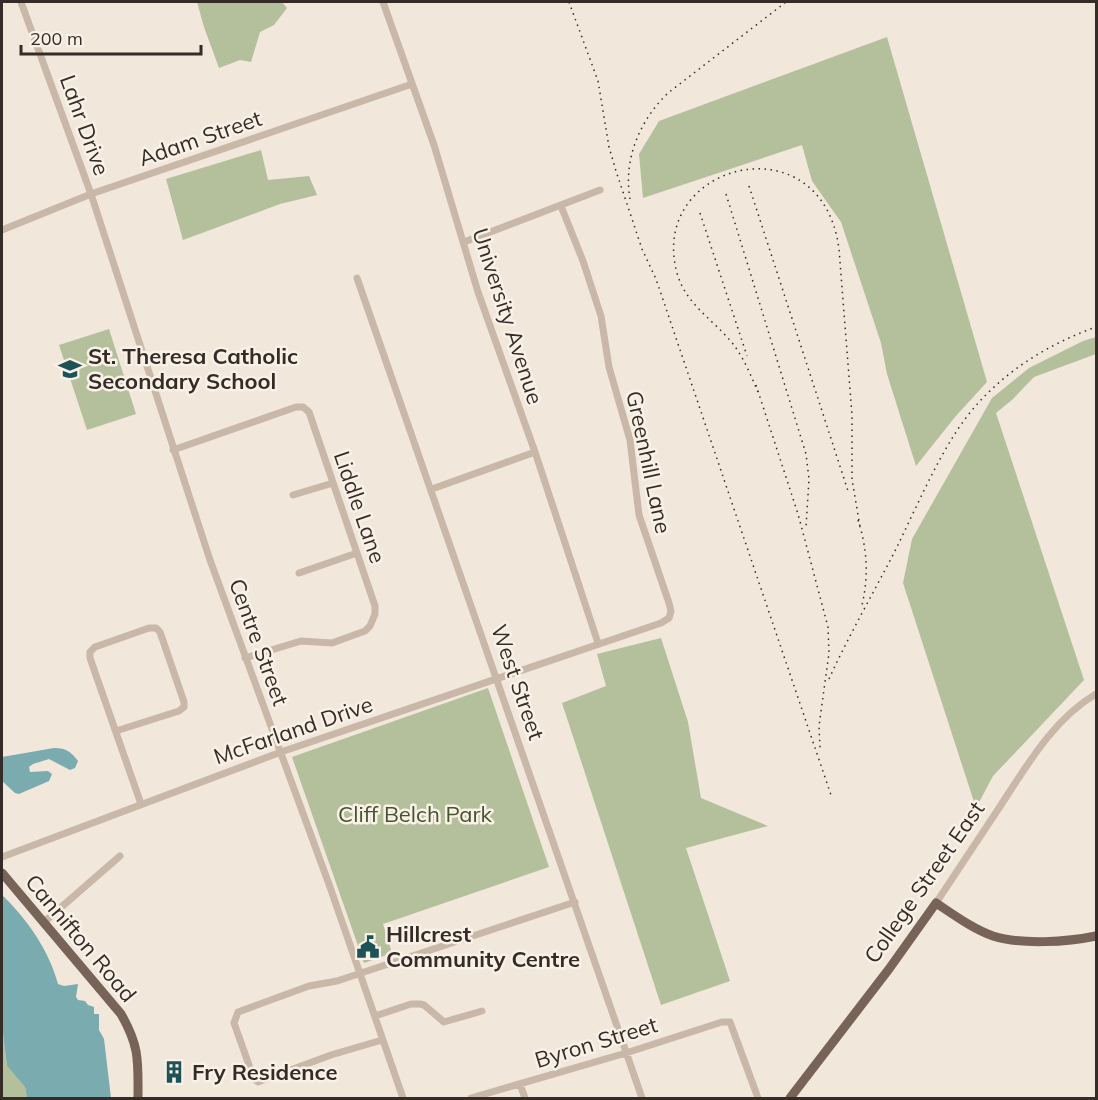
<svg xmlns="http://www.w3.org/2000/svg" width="1098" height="1100" viewBox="0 0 1098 1100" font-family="Mulish,sans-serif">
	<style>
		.green { fill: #b3c09b }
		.water { fill: #7aabae }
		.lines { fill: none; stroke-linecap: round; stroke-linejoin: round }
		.minor { stroke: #c9b7a7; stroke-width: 7 }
		.major { stroke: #776358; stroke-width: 9 }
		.rail { stroke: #362c27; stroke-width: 1.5; stroke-dasharray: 1.5 4.5; stroke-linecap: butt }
		.labels { text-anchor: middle; stroke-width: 5; stroke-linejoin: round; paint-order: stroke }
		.street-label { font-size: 22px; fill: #362c27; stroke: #f9f1e7 }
		.poi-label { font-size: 22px; font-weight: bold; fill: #362c27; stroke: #f9f1e7; text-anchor: start }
		.park-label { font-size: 22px; fill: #44542b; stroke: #f9f1e7 }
	</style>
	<rect width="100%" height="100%" fill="#f1e7db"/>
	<path class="green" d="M197 2H282L287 8 274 25 260 32 251 62 240 60 219 68 204 27Z
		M887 37 987 382 955 417 916 466 887 374 881 343 841 222 812 181 802 145 643 198 639 154 659 121Z
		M261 150 268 180 309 176 317 195 280 204 183 240 166 179Z
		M109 329 136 414 87 430 59 345Z
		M1096 337V354L1034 377 1013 399 996 413 1084 680 993 776 976 808 903 583 912 539 992 398 1029 368 1083 341Z
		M661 638 688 722 701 798 768 826 686 848 730 981 661 1005 562 703 606 686 597 654Z
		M488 688 549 867 383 924 392 953 364 963 292 757Z
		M2 1025 7 1066 25 1087 27 1098H2Z"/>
	<path class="water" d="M54 748C67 748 71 752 78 761L75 768 70 770 49 759 33 764 29 767 30 772 48 771 52 774 49 781 19 794 15 793 2 781V757Z
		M2 895C27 919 49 950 58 984L64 986 78 984 76 997 78 1000 85 1001 88 1005 94 1007V1014H99V1030L104 1039 111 1098H27L25 1087 7 1066 2 1025Z"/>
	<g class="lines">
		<path class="minor" d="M21 2 91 194 210 560 330 887 403 1098
			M383 2 434 145 478 292 535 452 598 643
			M2 230 91 194 412 84
			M464 242 600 190
			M357 278 642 1098
			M173 450 296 407H303L309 412 375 606V614L370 626 365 631 332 643 301 641 245 658
			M432 489 535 452
			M293 495 333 483
			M299 573 357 553
			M116 731 179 711 184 707V702L160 632 156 628H149L95 647 90 652V658L141 804
			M2 857 281 752 661 623 669 618 671 611 669 603 639 515 630 440 609 367 601 316 583 261 561 206
			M936 903C957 871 978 840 999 808 1026 767 1053 719 1096 694
			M43 923 120 856
			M375 1016 411 1004H420L424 1005 444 1022 482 1011
			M382 1040 331 1055 258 1082 254 1079 234 1023 238 1012 309 986 337 981 575 902
			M520 1084 525 1098
			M471 1098 626 1053 722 1022H730L758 1098"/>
		<path class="major" d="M2 873 121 1014C140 1047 138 1062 138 1098
			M790 1098 889 969 936 903C954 915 973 929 993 936 1021 945 1068 942 1096 936"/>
		<path class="rail" d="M569 2 598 81 609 147 616 171 642 249 656 279 831 795
			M749 186 848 491
			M726 194 806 454 809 479 806 527
			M630 199C623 159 640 120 668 93L786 2
			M700 213 747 356
			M756 385 798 514 828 627 829 653 819 726 820 748
			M758 392C751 376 744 358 733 344 713 319 686 305 677 273 647 163 822 118 839 249L852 415V479L860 527
			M858 520C867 548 869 575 862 605
			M829 679C849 635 874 592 896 549 915 510 933 468 956 432 989 381 1040 347 1096 327"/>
	</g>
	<defs>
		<g id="school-bare" transform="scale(1.8)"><path d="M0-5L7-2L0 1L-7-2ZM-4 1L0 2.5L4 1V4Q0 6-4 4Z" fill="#1d5257" stroke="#f9f1e7" stroke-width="2.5" paint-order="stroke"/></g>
		<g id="civic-bare" transform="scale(1.8)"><path d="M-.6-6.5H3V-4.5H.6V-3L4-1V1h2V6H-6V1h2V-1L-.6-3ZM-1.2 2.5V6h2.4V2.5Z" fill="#1d5257" stroke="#f9f1e7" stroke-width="2.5" paint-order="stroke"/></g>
		<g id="building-bare" transform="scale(1.8)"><path d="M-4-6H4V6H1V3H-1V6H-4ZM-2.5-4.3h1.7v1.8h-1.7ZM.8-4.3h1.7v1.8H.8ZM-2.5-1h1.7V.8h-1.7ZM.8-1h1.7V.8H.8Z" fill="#1d5257" stroke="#f9f1e7" stroke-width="2.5" paint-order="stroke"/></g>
	</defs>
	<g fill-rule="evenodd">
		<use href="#school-bare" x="70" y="369"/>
		<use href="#civic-bare" x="368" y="947"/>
		<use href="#building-bare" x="174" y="1072"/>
	</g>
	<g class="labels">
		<g class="street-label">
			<text transform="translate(85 125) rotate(70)" y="8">Lahr Drive</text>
			<text transform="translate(200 138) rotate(-19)" y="8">Adam Street</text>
			<text transform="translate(508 316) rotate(72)" y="8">University Avenue</text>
			<text transform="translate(649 462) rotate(78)" y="8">Greenhill Lane</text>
			<text transform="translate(360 507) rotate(71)" y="8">Liddle Lane</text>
			<text transform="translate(259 642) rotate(70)" y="8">Centre Street</text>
			<text transform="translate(518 682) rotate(71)" y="8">West Street</text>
			<text transform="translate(293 730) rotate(-19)" y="8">McFarland Drive</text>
			<text transform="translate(924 882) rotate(-55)" y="8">College Street East</text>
			<text transform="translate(81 938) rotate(50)" y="8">Cannifton Road</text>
			<text transform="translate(596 1042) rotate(-17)" y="8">Byron Street</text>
		</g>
		<g class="poi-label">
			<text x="88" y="364">St. Theresa Catholic<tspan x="88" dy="25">Secondary School</tspan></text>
			<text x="386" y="942">Hillcrest<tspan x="386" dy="25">Community Centre</tspan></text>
			<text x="192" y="1080">Fry Residence</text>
		</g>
		<g class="park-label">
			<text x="415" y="822">Cliff Belch Park</text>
		</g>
	</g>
	<rect width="1098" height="1100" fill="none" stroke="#362c27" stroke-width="6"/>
	<path d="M21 45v9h180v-9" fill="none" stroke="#362c27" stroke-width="3"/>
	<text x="30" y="45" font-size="18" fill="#362c27" stroke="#f9f1e7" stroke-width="4.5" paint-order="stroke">200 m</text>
</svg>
